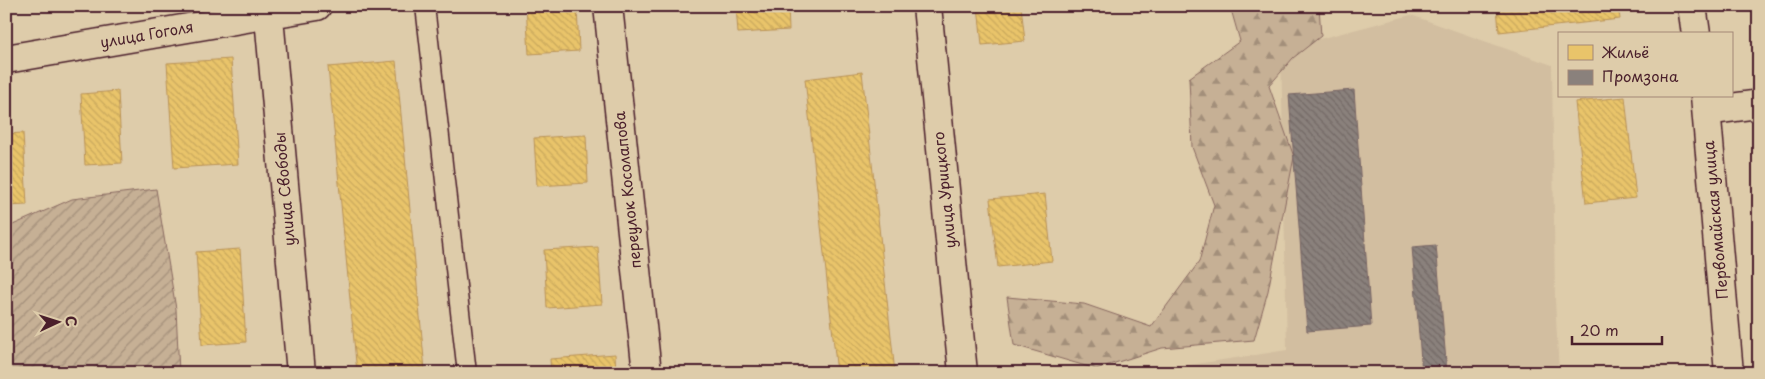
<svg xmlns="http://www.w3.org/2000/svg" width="1765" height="379" viewBox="0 0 1765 379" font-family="'Playpen Sans',sans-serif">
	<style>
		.built { fill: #d2bea0 }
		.forest { fill: url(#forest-firs); stroke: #886860 }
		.garden { fill: url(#garden-furrows); stroke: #886860 }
		.homes { fill: url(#homes-back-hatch); stroke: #b99257 }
		.industry { fill: url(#industry-back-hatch); stroke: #776464 }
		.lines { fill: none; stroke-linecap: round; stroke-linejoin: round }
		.service-casing { stroke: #4a1f2b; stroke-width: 21 }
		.minor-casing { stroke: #4a1f2b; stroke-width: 31 }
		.tertiary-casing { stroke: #4a1f2b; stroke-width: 31 }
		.secondary-casing { stroke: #4a1f2b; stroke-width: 31 }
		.service { stroke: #deccaa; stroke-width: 18 }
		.minor { stroke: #deccaa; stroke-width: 28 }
		.tertiary { stroke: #deccaa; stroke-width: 28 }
		.secondary { stroke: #deccaa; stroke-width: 28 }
		.labels { text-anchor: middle; stroke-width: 5; stroke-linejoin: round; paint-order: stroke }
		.street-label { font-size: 15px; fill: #4a1f2b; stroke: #deccaa }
	</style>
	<defs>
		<pattern id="forest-firs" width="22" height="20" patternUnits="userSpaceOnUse" patternTransform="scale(1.25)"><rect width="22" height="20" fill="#c6b095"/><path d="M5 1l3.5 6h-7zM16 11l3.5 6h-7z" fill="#a38f7a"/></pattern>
		<pattern id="garden-furrows" width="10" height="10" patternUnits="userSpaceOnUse" patternTransform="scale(1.25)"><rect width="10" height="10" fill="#c6b095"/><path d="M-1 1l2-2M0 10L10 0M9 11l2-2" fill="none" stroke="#a38f7a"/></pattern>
		<pattern id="homes-back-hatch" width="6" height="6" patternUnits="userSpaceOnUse" patternTransform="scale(1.25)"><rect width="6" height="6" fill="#e9c46a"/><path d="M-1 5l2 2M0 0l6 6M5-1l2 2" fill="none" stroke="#c9a85c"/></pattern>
		<pattern id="industry-back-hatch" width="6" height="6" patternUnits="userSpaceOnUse" patternTransform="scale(1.25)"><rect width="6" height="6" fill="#8a817c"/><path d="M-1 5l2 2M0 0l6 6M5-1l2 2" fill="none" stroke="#736966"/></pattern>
	</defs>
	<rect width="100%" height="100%" fill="#deccaa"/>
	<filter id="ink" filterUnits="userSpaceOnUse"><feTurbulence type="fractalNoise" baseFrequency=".02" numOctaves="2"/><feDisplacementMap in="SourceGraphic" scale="10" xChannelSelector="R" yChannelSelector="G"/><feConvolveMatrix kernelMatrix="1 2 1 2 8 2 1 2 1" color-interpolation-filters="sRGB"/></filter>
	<g filter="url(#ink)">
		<path class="built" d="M1411 15 1552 65 1555 300 1559 373H1162L1164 369 1287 350 1281 49Z"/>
		<path class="forest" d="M1230 6H1319L1321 36 1293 58 1269 86 1294 157 1268 291 1254 340 1162 348 1096 369 1014 345 1007 297 1084 304 1151 327 1199 262 1214 205 1192 147 1189 78 1240 41Z"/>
		<path class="garden" d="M156 189 176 309 179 373H6V228L72 199Z"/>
		<path class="homes" d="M526 6H577L579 51 529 54Z
			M736 6H788L789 30 738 33Z
			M978 6H1021L1025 41 982 45Z
			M1497 6H1618L1620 19 1499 32Z
			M231 59 238 164 174 168 167 63Z
			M396 61 425 370 395 373H357L328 67Z
			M862 72 895 373H837L805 79Z
			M118 91 122 163 85 165 81 94Z
			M1625 97 1636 198 1586 203 1575 102Z
			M23 133 27 205 6 206V134Z
			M586 135 588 183 537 186 534 138Z
			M1045 194 1052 261 998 267 990 199Z
			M598 247 602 304 547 308 544 250Z
			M240 249 246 342 202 345 196 252Z
			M615 354 616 373H551L550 359Z"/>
		<path class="industry" d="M1354 90 1371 326 1307 331 1289 95Z
			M1436 245 1447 373H1422L1412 247Z"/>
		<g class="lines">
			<g class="service-casing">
				<path id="service" d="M425 6 467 373"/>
			</g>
			<g class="minor-casing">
				<path id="minor" d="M268 6 301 373
					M608 6 647 373
					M6 59 317 6
					M1707 111 1759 104"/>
			</g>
			<g class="tertiary-casing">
				<path id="tertiary" d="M927 6 963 373"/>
			</g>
			<g class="secondary-casing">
				<path id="secondary" d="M1692 6 1696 34
					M1705 96 1729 373"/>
			</g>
			<use href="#service" class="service"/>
			<use href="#minor" class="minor"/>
			<use href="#tertiary" class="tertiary"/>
			<use href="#secondary" class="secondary"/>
		</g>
	</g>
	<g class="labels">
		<g class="street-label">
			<text transform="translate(147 35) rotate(-10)" y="5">улица Гоголя</text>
			<text transform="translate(285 189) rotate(-95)" y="5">улица Свободы</text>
			<text transform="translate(628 190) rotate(-96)" y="5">переулок Косолапова</text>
			<text transform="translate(945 190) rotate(-96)" y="5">улица Урицкого</text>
			<text transform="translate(1716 220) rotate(-95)" y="5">Первомайская улица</text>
		</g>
	</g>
	<rect width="1765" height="379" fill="none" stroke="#deccaa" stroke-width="25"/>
	<rect x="12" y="12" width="1740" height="354" fill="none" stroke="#4a1f2b" stroke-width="2" filter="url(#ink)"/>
	<rect x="1558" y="32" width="175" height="65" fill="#deccaa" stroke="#a38777"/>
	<rect x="1568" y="45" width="25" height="15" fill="#e9c46a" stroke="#a38777"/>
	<text x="1602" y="58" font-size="15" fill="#4a1f2b">Жильё</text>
	<rect x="1568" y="70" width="25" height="15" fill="#8a817c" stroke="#a38777"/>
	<text x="1602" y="82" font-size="15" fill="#4a1f2b">Промзона</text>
	<g transform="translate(58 322) rotate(86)" stroke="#deccaa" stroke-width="4" paint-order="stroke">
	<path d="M0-4L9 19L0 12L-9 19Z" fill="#4a1f2b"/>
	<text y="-8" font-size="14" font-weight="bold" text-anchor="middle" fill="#4a1f2b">С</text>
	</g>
	<path d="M1572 336v8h90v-8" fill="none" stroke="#4a1f2b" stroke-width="2.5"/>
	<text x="1580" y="336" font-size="15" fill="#4a1f2b" stroke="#deccaa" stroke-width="4" paint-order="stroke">20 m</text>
</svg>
